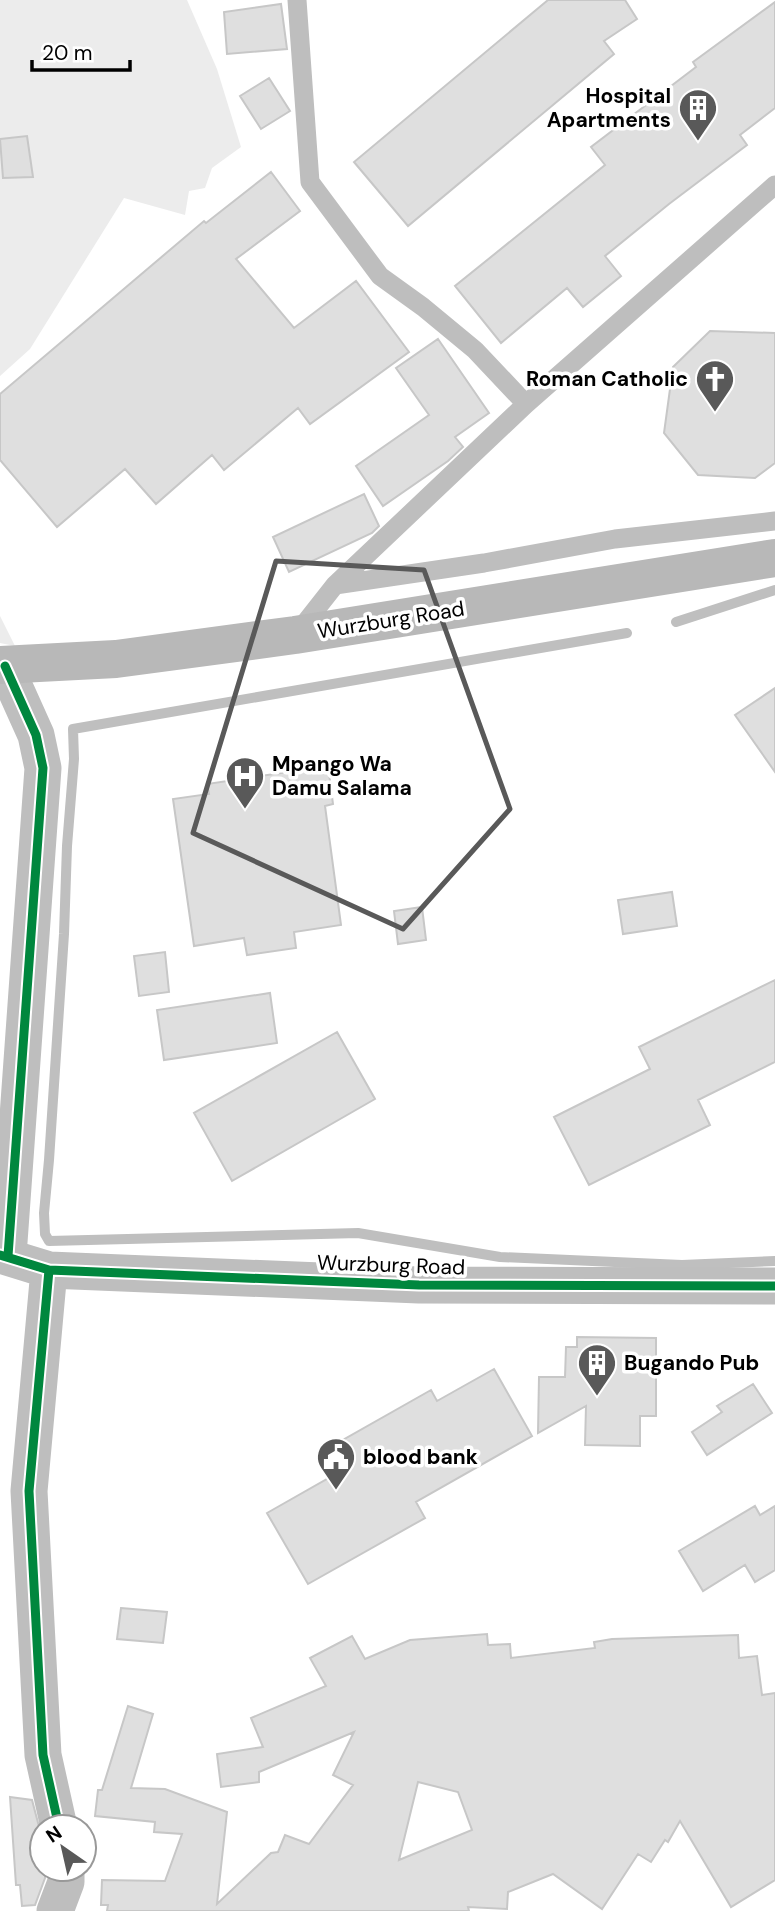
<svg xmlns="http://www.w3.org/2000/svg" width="775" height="1911" viewBox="0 0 775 1911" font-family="'DM Sans',sans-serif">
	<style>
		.green { fill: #ececec }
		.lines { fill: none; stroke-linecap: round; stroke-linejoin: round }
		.stream { stroke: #bfbfbf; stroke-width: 10 }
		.building { fill: #dfdfdf; stroke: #c7c7c7; stroke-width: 2; fill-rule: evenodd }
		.lane { stroke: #bebebe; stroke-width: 19 }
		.street { stroke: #bebebe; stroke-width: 37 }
		.secondary { stroke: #b8b8b8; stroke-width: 38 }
		.cycleway-casing { stroke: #fff; stroke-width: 13 }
		.cycleway { stroke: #00873e; stroke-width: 9 }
		.marked { fill: none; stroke: #595959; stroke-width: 5; stroke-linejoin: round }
		.labels { text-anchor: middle; stroke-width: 7; stroke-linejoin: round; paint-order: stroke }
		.poi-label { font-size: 21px; font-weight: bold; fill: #000; stroke: #fff; text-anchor: start }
		.street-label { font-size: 21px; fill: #000; stroke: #fff }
	</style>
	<rect width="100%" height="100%" fill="#fff"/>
	<path class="green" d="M0 0H187L217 69 241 147 212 168 205 188 189 191 185 215 124 198 30 349 0 376Z
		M0 616 15 646 0 643Z"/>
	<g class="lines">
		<path class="stream" d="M676 622 775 590
			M627 633 73 729 74 759 67 846 64 934 49 1160 44 1213 45 1234 49 1241 358 1233 500 1257 682 1265 775 1261"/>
	</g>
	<path class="building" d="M548 0H625L637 19 604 41 614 54 408 226 354 162Z
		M775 2V108L740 135 747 145 669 204 605 256 621 276 583 307 567 288 501 343 455 286 605 165 591 147 696 67 693 62Z
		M281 4 287 49 227 54 224 12Z
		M269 78 290 111 261 129 240 96Z
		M27 136 33 177 3 178 0 139Z
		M271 172 300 211 236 259 294 328 356 281 409 352 310 424 298 408 224 470 212 455 156 504 125 469 57 527 0 460V394L204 221 206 223Z
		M710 331 775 333V463L755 478 698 475 664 433 673 367Z
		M438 339 489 413 455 437 463 447 448 461 383 506 356 466 429 415 396 368Z
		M364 494 379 526 372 533 289 572 273 537Z
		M775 688V772L735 715Z
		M328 766 333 804 325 806 341 925 294 932 296 948 247 955 244 938 194 946 173 799 209 794 207 784Z
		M672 892 677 926 623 934 618 900Z
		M422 907 426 940 398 944 394 911Z
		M165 952 169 992 139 996 134 956Z
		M775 980V1062L698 1100 710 1125 589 1185 554 1117 650 1069 639 1047Z
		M270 993 277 1043 164 1060 157 1010Z
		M337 1032 375 1099 232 1181 194 1113Z
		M577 1337 656 1338V1416H640V1446L585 1445 586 1406 538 1433 539 1377H565L566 1347H577Z
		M494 1369 532 1436 416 1502 425 1518 308 1584 267 1513 339 1472 327 1449 431 1390 437 1401Z
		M753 1384 772 1413 707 1455 692 1432 722 1412 717 1406Z
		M755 1506 760 1515 775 1506V1570L755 1582 745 1565 703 1591 679 1551Z
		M121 1608 167 1612 163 1643 117 1639Z
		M487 1634 488 1645 510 1644 511 1658 595 1648 594 1642 612 1639 738 1635 739 1658 757 1656 762 1695 775 1693V1880L731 1907 680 1821 668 1842 665 1840 651 1862 638 1854 602 1909 553 1874 508 1892 507 1909 468 1907 469 1911H107L108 1905H101L102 1880 165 1881 182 1834 154 1832 155 1822 95 1816 98 1790H102L128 1706 153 1714 131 1788 165 1789 227 1812 217 1904 271 1853 278 1852 285 1835 309 1844 353 1785 333 1775 354 1732 259 1772V1782L221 1787 217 1754 263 1747 251 1718 326 1686 310 1658 352 1636 365 1659 410 1640ZM418 1782 458 1792 472 1830 399 1860Z
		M10 1797 32 1800 42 1838V1869H45V1878L35 1905 22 1906 20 1885H16Z"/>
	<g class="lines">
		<path class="lane" d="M297 0 310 182 380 276 423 307 475 350 526 404
			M335 585 484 563 615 539 775 521
			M298 632 335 585 526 404 775 185"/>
		<path class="street" d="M5 666 36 735 43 768 8 1256
			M0 1255 49 1270 419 1285 775 1286
			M49 1270 29 1491 43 1755 59 1827
			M55 1911 66 1882V1869"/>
		<path class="secondary" d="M0 665 116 659 295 635 775 558"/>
		<g class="cycleway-casing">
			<path id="cycleway" d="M5 666 36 735 43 768 8 1256
				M0 1255 49 1270 419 1285 775 1286
				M49 1270 29 1491 43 1755 59 1827"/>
		</g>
		<use href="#cycleway" class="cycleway"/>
	</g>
	<path class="marked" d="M276 561 424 570 510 809 403 929 193 833Z"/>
	<defs>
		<g id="building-pin" transform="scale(2.0125)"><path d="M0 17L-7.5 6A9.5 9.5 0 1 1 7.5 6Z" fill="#595959" stroke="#fff"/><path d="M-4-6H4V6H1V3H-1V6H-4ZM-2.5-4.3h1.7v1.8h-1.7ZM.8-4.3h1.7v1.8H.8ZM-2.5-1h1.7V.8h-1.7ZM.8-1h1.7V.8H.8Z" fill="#fff"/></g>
		<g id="church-pin" transform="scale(2.0125)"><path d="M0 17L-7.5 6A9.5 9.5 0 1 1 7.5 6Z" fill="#595959" stroke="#fff"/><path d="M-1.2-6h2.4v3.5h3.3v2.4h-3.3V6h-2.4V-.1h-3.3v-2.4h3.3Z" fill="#fff"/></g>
		<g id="hospital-pin" transform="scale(2.0125)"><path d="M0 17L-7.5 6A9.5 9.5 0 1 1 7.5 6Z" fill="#595959" stroke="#fff"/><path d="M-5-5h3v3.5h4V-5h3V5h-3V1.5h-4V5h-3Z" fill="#fff"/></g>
		<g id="civic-pin" transform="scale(2.0125)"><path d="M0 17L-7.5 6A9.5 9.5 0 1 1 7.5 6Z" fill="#595959" stroke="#fff"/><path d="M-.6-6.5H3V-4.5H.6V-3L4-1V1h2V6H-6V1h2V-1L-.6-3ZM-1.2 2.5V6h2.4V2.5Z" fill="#fff"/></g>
	</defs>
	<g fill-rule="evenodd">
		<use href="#building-pin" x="698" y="108"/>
		<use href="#church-pin" x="715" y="379"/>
		<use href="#hospital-pin" x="245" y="776"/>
		<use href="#building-pin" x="597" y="1363"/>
		<use href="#civic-pin" x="336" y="1457"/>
	</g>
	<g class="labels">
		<g class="poi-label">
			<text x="671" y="103" text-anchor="end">Hospital<tspan x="671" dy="24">Apartments</tspan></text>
			<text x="688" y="386" text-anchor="end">Roman Catholic</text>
			<text x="272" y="771">Mpango Wa<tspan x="272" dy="24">Damu Salama</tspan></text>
			<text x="624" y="1370">Bugando Pub</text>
			<text x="363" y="1464">blood bank</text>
		</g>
		<g class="street-label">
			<text transform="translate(391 620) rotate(-9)" y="7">Wurzburg Road</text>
			<text transform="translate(391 1265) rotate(2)" y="7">Wurzburg Road</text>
		</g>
	</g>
	<g transform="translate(63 1848) rotate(326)"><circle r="33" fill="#ffffff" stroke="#999999" stroke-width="2"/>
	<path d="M0-5L12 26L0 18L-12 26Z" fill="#595959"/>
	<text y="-10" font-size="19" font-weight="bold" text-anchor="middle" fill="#000000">N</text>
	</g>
	<path d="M32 60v10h98v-10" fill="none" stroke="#000000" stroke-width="3.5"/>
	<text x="42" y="60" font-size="21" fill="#000000" stroke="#ffffff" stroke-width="5" paint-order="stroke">20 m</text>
</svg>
